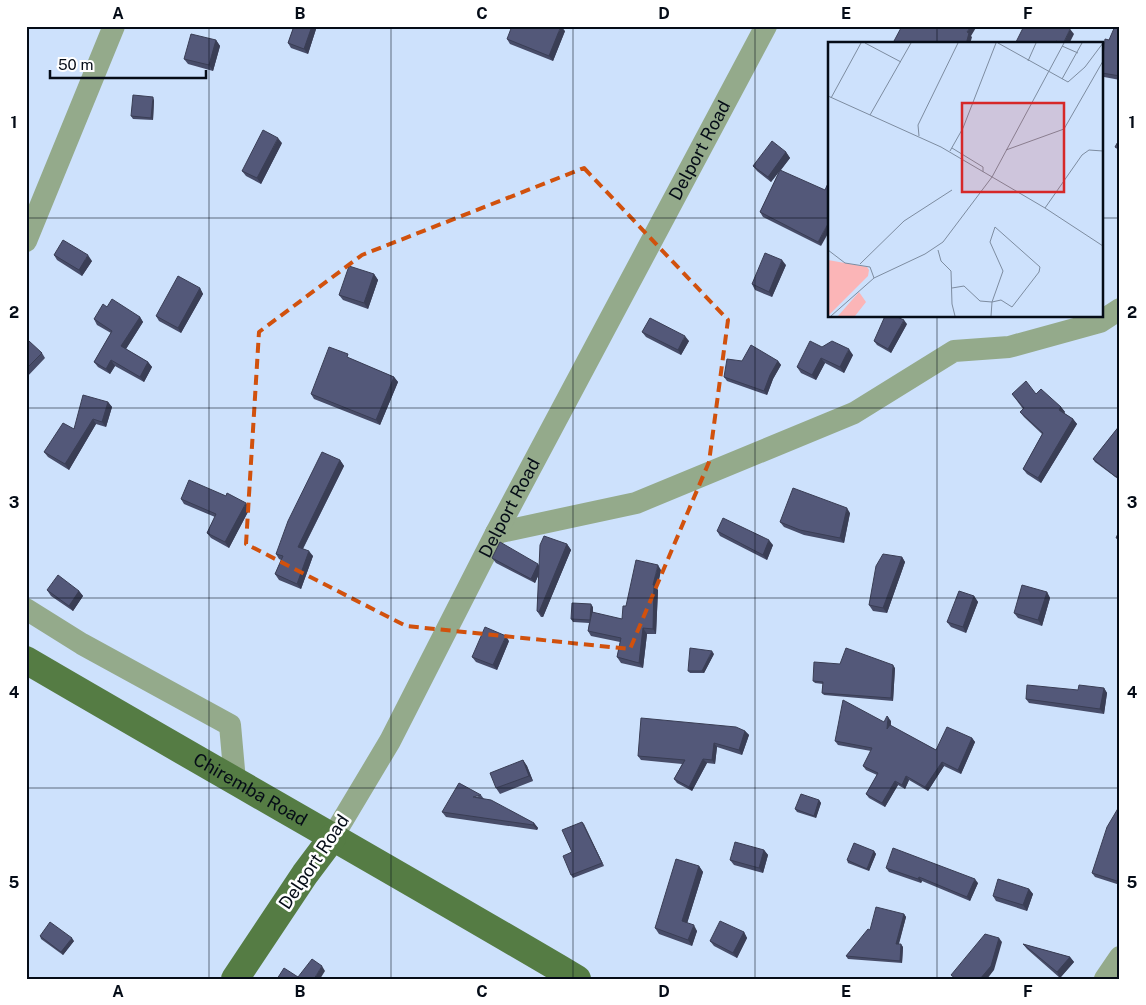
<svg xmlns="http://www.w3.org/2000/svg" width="1146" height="1005" viewBox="0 0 1146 1005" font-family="'Public Sans',sans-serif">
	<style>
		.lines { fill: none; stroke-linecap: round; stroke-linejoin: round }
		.minor { stroke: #94aa8b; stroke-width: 22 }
		.major { stroke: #557c44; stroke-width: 28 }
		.wall { fill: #474c68 }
		.shaded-wall { fill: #3a3e55 }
		.building { fill: #535879; stroke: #3a3e55 }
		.marked { fill: none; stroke: #d1510d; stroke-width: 4; stroke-dasharray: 10 6; stroke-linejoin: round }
		.grid { fill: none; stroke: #050c17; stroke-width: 1; stroke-opacity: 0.55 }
		.labels { text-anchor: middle; stroke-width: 5; stroke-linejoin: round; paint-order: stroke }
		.street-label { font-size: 18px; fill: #050c17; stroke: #fff }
		.inset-road { fill: none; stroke: #7d8ca0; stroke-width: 1 }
		.view { fill: #d62828; fill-opacity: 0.15; stroke: #d62828; stroke-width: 2.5 }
		.inset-edge { fill: none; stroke: #050c17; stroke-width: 2.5 }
		.neatline { fill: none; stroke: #050c17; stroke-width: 2 }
		.grid-label { font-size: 16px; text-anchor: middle; font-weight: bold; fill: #050c17 }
	</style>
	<rect width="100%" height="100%" fill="#cde1fc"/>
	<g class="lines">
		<g class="minor">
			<path d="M26 241 114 26"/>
			<path d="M496 533 636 503 854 413 954 351 1009 347 1100 322 1120 309"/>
			<path d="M26 609 82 644 230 725 235 781"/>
			<path id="s1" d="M332 838 390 741 496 533 766 26"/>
			<path d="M1105 979 1120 957"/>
		</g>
		<g class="major">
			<path id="s2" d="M26 660C209 767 394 871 577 979"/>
			<path d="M235 979 305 874 332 838"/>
		</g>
	</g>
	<path class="wall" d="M294 26H317L308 54 291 48 288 43Z
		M1120 26V80L1104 77 1102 75V63L1109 40Z
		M565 31 553 61 510 44 507 39Z
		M216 40 220 46 213 71 188 64 184 59Z
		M154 100 153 120 133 119 131 116Z
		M282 143 261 184 246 176 242 171Z
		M786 152 790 158 781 170 821 246 763 217 760 212 780 170 771 182 757 171 753 166Z
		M54 255 92 261 82 276 57 260Z
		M786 265 772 297 755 290 752 284Z
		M374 274 378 280 368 309 343 300 339 295Z
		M200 288 203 294 181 333 159 321 156 316Z
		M107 307 140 317 143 322 126 349 148 362 152 367 144 382 115 366 110 374 98 367 94 362 111 333 97 325 94 319Z
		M907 324 891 353 877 345 874 341Z
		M642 332 689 341 681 355 646 337Z
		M26 344 42 353 45 358 26 378Z
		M822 347 853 355 844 373 825 363 816 380 801 373 797 367Z
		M351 359 394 377 398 382 380 425 314 399 311 394Z
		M778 361 781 365 773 379 767 395 727 381 724 377Z
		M1012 394H1036L1061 407 1065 412 1064 413 1073 419 1077 424 1041 483 1027 474 1023 469 1042 434 1024 417 1020 412 1023 409Z
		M108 402 112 407 106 427 96 424 69 470 48 457 44 452Z
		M1120 425 1118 479 1095 462 1093 459Z
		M340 460 344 466 303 549 313 556 301 589 279 580 275 574 281 560 279 559 276 554Z
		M181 499 250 508 229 548 211 538 207 533 215 517 184 504Z
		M850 513 844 543 804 535 784 527 780 522Z
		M717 531 773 545 767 560 720 536Z
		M567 544 571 550 543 617H541L537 611 539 574 535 583 496 563 492 558 538 564 539 567Z
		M902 557 905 562 887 613 873 611 869 605Z
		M661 570 657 589 658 590 656 634H647L643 668 621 663 617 657 620 642 591 636 588 631 589 623 573 622 571 619 593 607V613L622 619 626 606Z
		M47 590 79 591 83 596 73 611 51 596Z
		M1047 592 1050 598 1042 626 1018 618 1014 613Z
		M974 596 978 602 966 633 951 627 947 622Z
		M509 641 497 670 476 662 472 657Z
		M714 654 704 673H690L688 671Z
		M895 668 893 701 824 695 822 693 823 684 815 683 813 681Z
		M1104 688 1107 693 1104 714 1029 703 1026 699 1078 690Z
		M891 721V726L936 750 972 738 975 742 961 774 944 766 928 791 909 780 905 789 898 785 885 807 869 798 866 794 877 775 866 770 863 766 871 751 838 745 835 741 884 722Z
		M745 731 749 735 742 755 717 747 715 764 707 763 692 791 677 783 674 779 682 764 641 760 638 756Z
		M523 760 527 766 533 781 500 794 496 788Z
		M481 795 484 799 534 823 538 828 537 830 446 817 442 812Z
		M819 800 821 803 816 818 797 812 795 809Z
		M1120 805V885L1095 877 1092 873Z
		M582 822 604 866 573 878 571 875 572 852Z
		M764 850 768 855 763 873 734 865 730 860Z
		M874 851 876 854 869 871 848 863 847 860Z
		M699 866 703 872 687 923 697 931 692 946 659 934 655 928Z
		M886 868 978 883 970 901 922 881 921 883 889 872Z
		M1029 889 1033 894 1027 911 996 901 993 896Z
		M904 914 906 917 899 944 903 947 902 963 848 959 846 956 870 930Z
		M744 932 747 938 737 958 714 946 710 941Z
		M40 936 74 941 63 955 41 939Z
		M1023 944 1070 957 1074 962 1060 978 1027 949Z"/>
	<path class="shaded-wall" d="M312 26H317L308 54 304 49Z
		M561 26 565 31 553 61 549 56Z
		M971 26H977L971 36 972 37 970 44H966L967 32Z
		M1070 29 1074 34 1069 44H1063Z
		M216 40 220 46 213 71 209 65Z
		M153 97 154 100 153 120 151 118Z
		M278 138 282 143 261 184 257 178Z
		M786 152 790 158 771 182 768 177Z
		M830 220V230L821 246 818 242Z
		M88 255 92 261 82 276 79 270Z
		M782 260 786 265 772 297 769 292Z
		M374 274 378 280 368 309 364 303Z
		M200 288 203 294 181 333 178 328Z
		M140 317 143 322 124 352 121 346Z
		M904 320 907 324 891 353 888 349Z
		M685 336 689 341 681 355 678 350Z
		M849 349 853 355 844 373 840 367Z
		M821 358 825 363 816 380 812 375Z
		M111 360 115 366 110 374 106 369Z
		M778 361 781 365 773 379 767 395 764 391 770 375Z
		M148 362 152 367 144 382 140 377Z
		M394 377 398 382 380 425 376 420Z
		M108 402 112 407 106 427 102 422Z
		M1061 407 1065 412 1063 415 1059 410Z
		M93 419 96 424 69 470 65 464Z
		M1073 419 1077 424 1041 483 1038 478Z
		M340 460 344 466 301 552 298 547Z
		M1120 472V477L1118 479 1116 477Z
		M246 503 250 508 229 548 225 542Z
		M847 508 850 513 844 543 840 538Z
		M769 540 773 545 767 560 763 555Z
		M567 544 571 550 543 617 539 612Z
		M309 551 313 556 301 589 297 584Z
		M902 557 905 562 887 613 883 608Z
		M538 564 541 569 535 583 531 579Z
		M658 565 661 570 657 589 658 590 656 634 653 629V585Z
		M79 591 83 596 73 611 69 606Z
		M1047 592 1050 598 1042 626 1038 620Z
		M974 596 978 602 966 633 963 627Z
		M591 604 593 607 592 623 590 621Z
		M643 628 647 634 643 668 639 663Z
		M506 636 509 641 497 670 493 665Z
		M712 651 714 654 704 673 702 671Z
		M893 665 895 668 893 701 891 698Z
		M1104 688 1107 693 1104 714 1100 709Z
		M888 717 891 721 890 733 887 729Z
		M745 731 749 735 742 755 739 750Z
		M972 738 975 742 961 774 958 770Z
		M714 743 717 747 715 764 712 760Z
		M703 759 707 763 692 791 689 787Z
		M523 760 527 766 533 781 529 776Z
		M942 762 944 766 928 791 925 787Z
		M906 776 909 780 905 789 902 785Z
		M895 781 898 785 885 807 882 803Z
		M819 800 821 803 816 818 814 816Z
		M582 822 584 824 604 866 602 863Z
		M534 823 538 828 537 830 533 825Z
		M764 850 768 855 763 873 759 868Z
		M874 851 876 854 869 871 867 869Z
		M699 866 703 872 686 927 682 921Z
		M919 877 922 881 921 883 918 879Z
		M975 879 978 883 970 901 967 897Z
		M1029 889 1033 894 1027 911 1023 905Z
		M904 914 906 917 898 946 896 944Z
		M694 925 697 931 692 946 688 940Z
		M744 932 747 938 737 958 733 953Z
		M27 934 29 937 26 942V936Z
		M72 938 74 941 63 955 61 952Z
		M999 938 1002 942 994 970 987 979H980Z
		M901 944 903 947 902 963 900 961Z
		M1070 957 1074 962 1060 978 1057 972Z
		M322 966 325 971 320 979H314Z"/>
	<path class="building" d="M294 26H312L304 49 288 43Z
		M512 26H561L549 56 507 39Z
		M902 26H971L967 32 969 33 966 44H900L894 41Z
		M1024 26H1065L1070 29 1063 44 1056 41 1055 44H1015Z
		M1115 26H1120V76L1102 73V63L1105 39 1109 40Z
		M191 34 216 40 209 65 184 59Z
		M133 95 153 97 151 118 131 116Z
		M263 130 278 138 257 178 242 171Z
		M1120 138V150L1115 147Z
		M772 141 786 152 768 177 753 166Z
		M780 170 825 190 830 179V220L818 242 760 212Z
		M63 240 88 255 79 270 54 255Z
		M765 253 782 260 769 292 752 284Z
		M349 266 374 274 364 303 339 295Z
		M178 276 200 288 178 328 156 316Z
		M112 299 140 317 121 346 148 362 140 377 111 360 106 369 94 362 112 331 94 319 103 304 107 307Z
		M885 316H895L904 320 888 349 874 341Z
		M650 318 685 336 678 350 642 332Z
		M29 341 42 353 26 369V344Z
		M810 341 822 347 832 341 849 349 840 367 821 358 812 375 797 367Z
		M751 345 778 361 770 375 764 391 724 377 727 359 742 361Z
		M329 347 348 354 347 357 394 377 376 420 311 394Z
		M1026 381 1036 394 1041 389 1061 407 1059 410 1073 419 1038 478 1023 469 1043 433 1020 412 1024 408 1012 394Z
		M83 395 108 402 102 422 93 419 65 464 44 452 63 423 74 429Z
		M1120 425V472L1116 477 1093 459Z
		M322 452 340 460 298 547 309 551 297 584 275 574 283 556 276 554 288 521Z
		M189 480 226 496 227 493 246 503 225 542 207 533 216 514 181 499Z
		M793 488 847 508 840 538 800 530 780 522Z
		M723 518 769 540 763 555 717 531Z
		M1120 529V539L1116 538Z
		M544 536 567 544 539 612 537 611 540 545Z
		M500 542 538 564 531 579 492 558Z
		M883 554 902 557 883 608 869 605 876 566Z
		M636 560 658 565 653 585H654L653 629 643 628 639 663 617 657 621 638 588 631 592 612 622 619 623 606H626Z
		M58 575 79 591 69 606 47 590Z
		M1022 585 1047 592 1038 620 1014 613Z
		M959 591 974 596 963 627 947 622Z
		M572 603 591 604 590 620 571 619Z
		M485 627 506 636 493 665 472 657Z
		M690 648 712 651 702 671H688Z
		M846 648 893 665 891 698 822 693 823 682 813 681 814 662 840 664Z
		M1027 685 1078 690 1079 685 1104 688 1100 709 1026 699Z
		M843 700 884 722 887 716 888 717 887 729 890 725 936 750 947 727 972 738 958 770 942 762 925 787 906 776 902 785 895 781 882 803 866 794 878 773 863 766 872 748 835 741Z
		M641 718 736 727 745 731 739 750 714 743 712 760 703 759 689 787 674 779 685 760 638 756Z
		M523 760 529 776 496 788 490 773Z
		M459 783 481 795 473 797 491 800 534 823 533 825 442 812Z
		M801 794 819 800 814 816 795 809Z
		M1120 805V882L1092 873 1107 827Z
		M582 822 602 863 571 875 563 856 572 852 562 830Z
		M735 842 764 850 759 868 730 860Z
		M854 843 874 851 867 869 847 860Z
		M893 848 975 879 967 897 919 877 918 879 886 868Z
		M676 859 699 866 682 921 694 925 688 940 655 928Z
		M998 879 1029 889 1023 905 993 896Z
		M876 907 904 914 896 944H901L900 961 846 956 868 929 870 930Z
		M720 921 744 932 733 953 710 941Z
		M50 922 72 938 61 952 40 936Z
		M985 934 999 938 991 966 980 979H956L951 975Z
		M1023 944 1070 957 1057 972Z
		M312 959 322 966 314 979H277L284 968 298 977Z"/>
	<path class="marked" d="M584 168 728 320 709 462 630 649 406 626 246 544 259 332 362 255Z"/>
	<path class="grid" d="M209 26V979M391 26V979M573 26V979M755 26V979M937 26V44M26 218H830M1102 218H1120M937 316V979M26 408H1120M26 598H1120M26 788H1120"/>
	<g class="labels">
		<g class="street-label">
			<text dy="6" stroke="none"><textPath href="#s1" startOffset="780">Delport Road</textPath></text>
			<text dy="6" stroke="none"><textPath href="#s1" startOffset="375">Delport Road</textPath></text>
			<text dy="6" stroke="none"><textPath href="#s2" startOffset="259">Chiremba Road</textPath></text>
			<text transform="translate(314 862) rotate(-56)" y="6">Delport Road</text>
		</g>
	</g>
	<g transform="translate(828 42)">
		<rect width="275" height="275" fill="#cde1fc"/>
		<path d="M0 218 39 225 41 228 40 234 0 274ZM31 250 38 260 27 274H10Z" fill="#fbb5b7"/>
		<path class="inset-road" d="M37 1 73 20M170 1 240 40 257 25 275 1M234 4 250 11M200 19 208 1M234 37 254 1M0 54 113 105 217 166 275 204M3 56 33 1M42 73 83 1M91 94 90 83 130 1M124 106 155 125V130M178 108 236 87 275 19M122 109 135 86 168 1M164 135 236 1M217 166 254 113 261 108 275 109M0 208 17 221 42 225 46 236M110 208 113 219 123 229 124 262 127 274M32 222 76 179 124 148M124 246 136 244 152 259 164 260 175 229 162 200 167 185 212 225 211 230 184 265 173 258 164 260 163 274M3 274 46 236 97 212 115 200 164 135"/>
		<path class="view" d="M134 61H236V150H134Z"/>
		<rect width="275" height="275" class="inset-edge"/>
	</g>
	<rect width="1146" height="1005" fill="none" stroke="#ffffff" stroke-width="55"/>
	<path d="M50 70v8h156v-8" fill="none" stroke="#050c17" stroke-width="2.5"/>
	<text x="58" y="70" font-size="15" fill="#050c17" stroke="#ffffff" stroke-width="4" paint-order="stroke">50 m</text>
	<rect x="28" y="28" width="1090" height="950" class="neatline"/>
	<g class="grid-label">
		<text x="118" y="19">A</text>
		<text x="300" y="19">B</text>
		<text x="482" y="19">C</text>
		<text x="664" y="19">D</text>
		<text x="846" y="19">E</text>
		<text x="1028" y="19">F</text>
		<text x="14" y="128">1</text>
		<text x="1132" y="128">1</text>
		<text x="14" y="318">2</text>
		<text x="1132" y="318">2</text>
		<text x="14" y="508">3</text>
		<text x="1132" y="508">3</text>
		<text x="14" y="698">4</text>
		<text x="1132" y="698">4</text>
		<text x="14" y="888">5</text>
		<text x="1132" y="888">5</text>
		<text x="118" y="997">A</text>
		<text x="300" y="997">B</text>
		<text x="482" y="997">C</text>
		<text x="664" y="997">D</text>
		<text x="846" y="997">E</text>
		<text x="1028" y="997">F</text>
	</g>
</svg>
